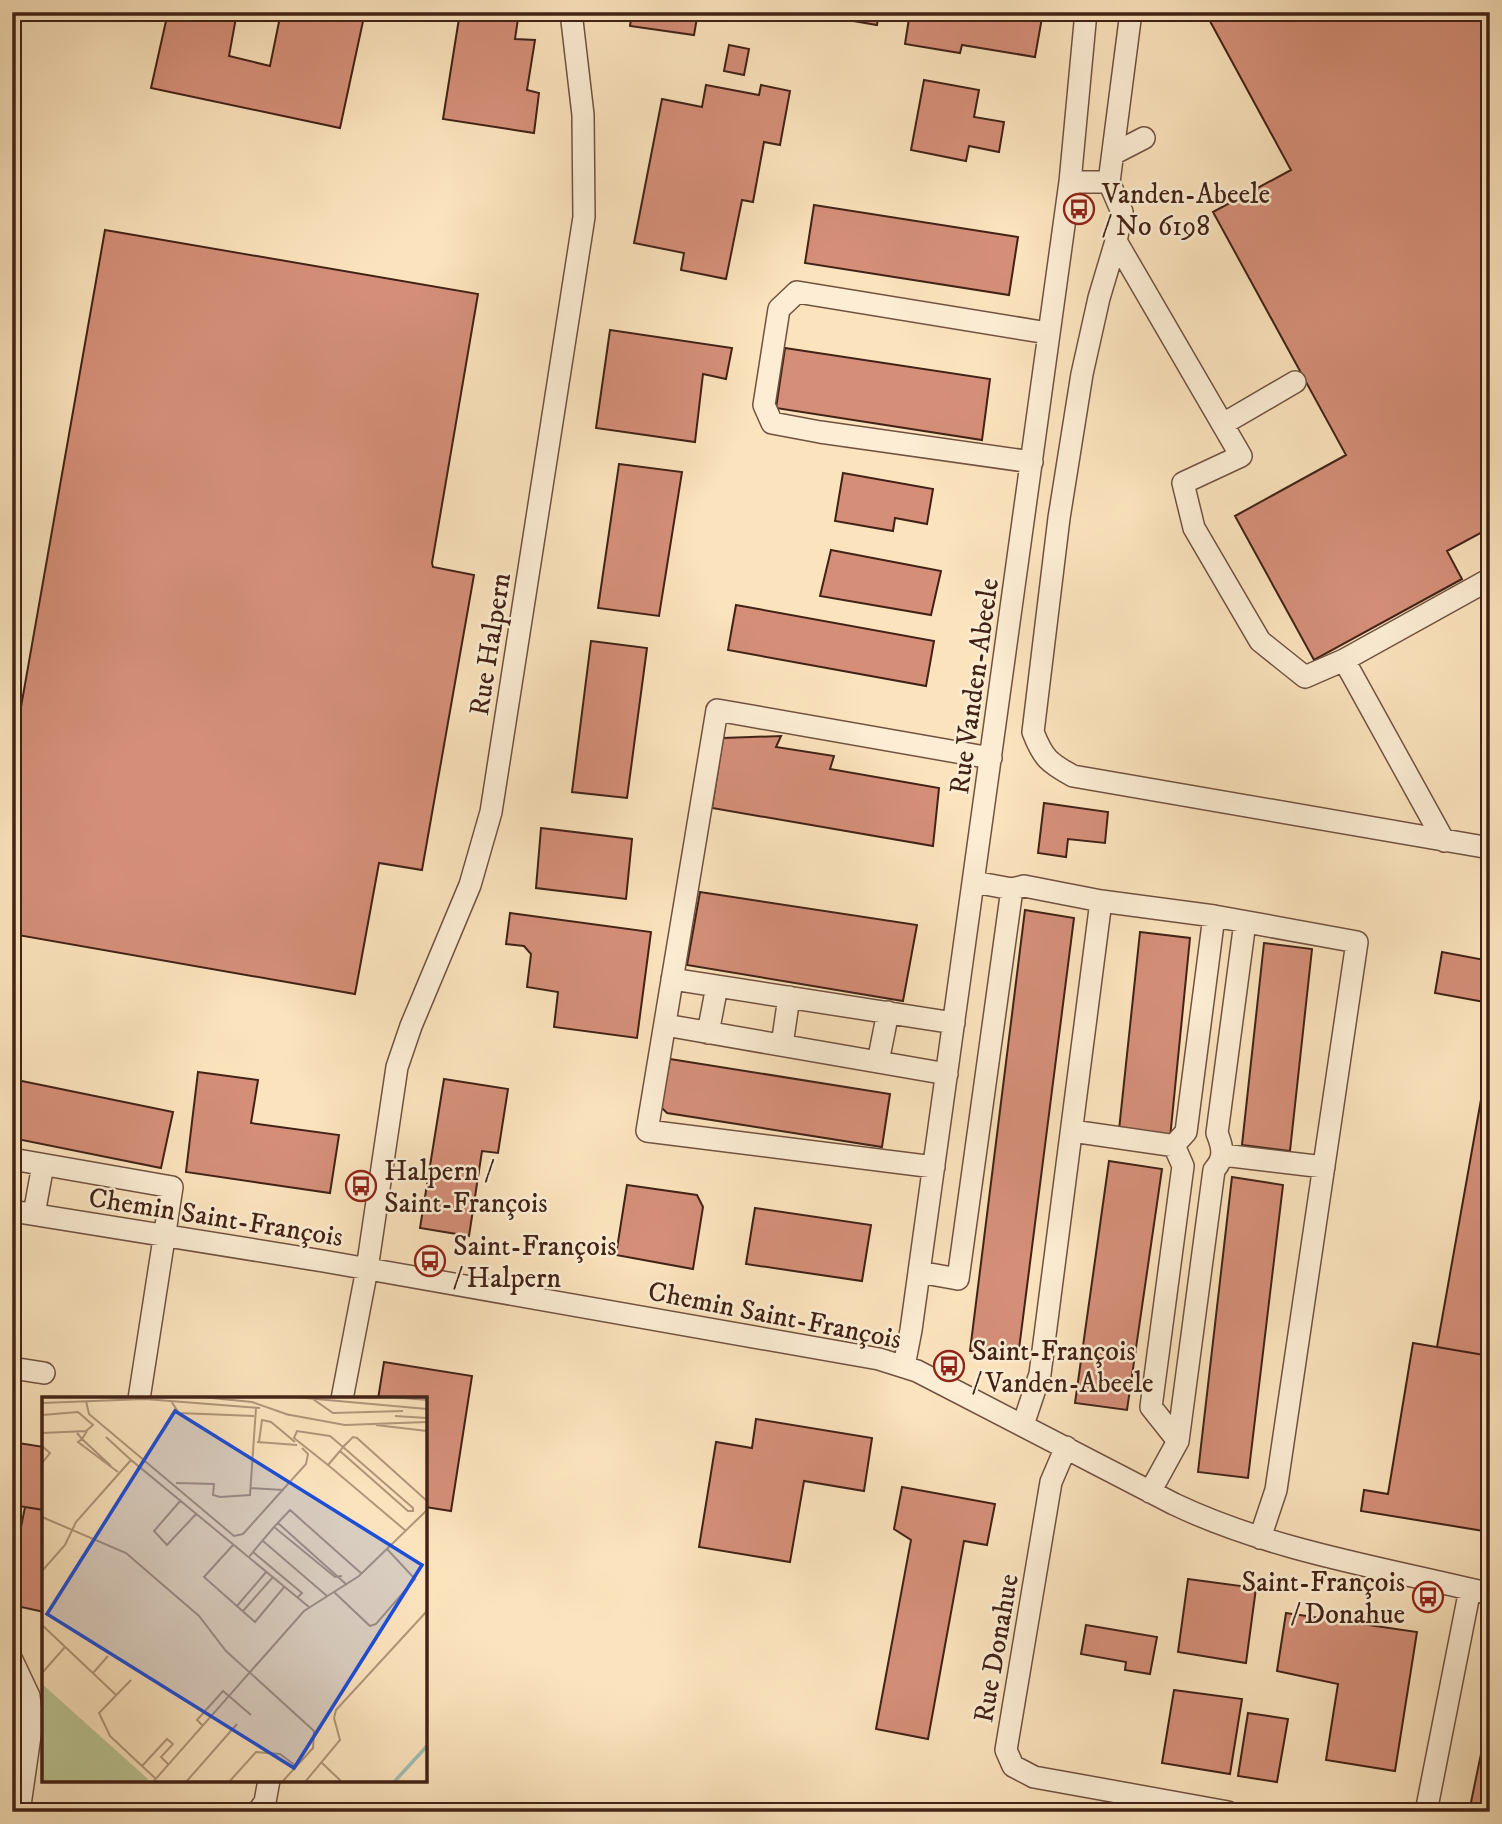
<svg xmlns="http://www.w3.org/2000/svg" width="1502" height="1824" viewBox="0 0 1502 1824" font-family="'IM FELL DW Pica',serif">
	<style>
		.building { fill: #d58f79; stroke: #412216; stroke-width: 2 }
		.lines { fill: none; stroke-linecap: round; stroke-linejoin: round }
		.minor-casing { stroke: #705240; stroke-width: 24 }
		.minor { stroke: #fcedd4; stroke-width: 21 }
		.labels { text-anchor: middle; stroke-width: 5; stroke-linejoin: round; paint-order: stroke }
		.poi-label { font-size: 28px; fill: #412216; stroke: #fcedd4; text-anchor: start }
		.street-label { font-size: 28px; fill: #412216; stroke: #fcedd4 }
		.inset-river { fill: none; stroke: #9fbdb6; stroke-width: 3.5 }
		.inset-road { fill: none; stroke: #b1967a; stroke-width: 2 }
		.view { fill: #1d4ed8; fill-opacity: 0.15; stroke: #1d4ed8; stroke-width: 3.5 }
		.inset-edge { fill: none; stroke: #412216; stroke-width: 3.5 }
	</style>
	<rect width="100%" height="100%" fill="#fbe3bd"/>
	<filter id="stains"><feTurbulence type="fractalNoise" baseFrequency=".00286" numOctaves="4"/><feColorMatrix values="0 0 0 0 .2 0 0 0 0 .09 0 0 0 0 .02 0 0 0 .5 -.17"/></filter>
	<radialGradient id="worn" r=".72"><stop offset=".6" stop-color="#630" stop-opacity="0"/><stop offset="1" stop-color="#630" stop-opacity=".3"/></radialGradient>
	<path class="building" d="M168 12H237L229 56 270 66 281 12H365L340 128 151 88Z
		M460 12H519L515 39 535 40 527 90 539 93 534 133 443 119Z
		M632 12H698L694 35 630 26Z
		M825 12H879L877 25 824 16Z
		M910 12H1043L1035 57 962 45 960 53 905 44Z
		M1205 12H1476L1490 37V528L1447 551 1462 579 1314 660 1235 516 1346 455 1213 212 1291 170Z
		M729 45 749 49 744 75 724 71Z
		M924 80 979 90 974 117 1004 122 999 152 969 146 966 161 911 150Z
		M706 85 759 95 761 85 790 91 780 145 764 142 753 202 742 200 726 279 681 270 684 253 634 243 662 99 702 107Z
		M814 205 1018 237 1009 295 805 263Z
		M105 230 478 294 432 563 433 567 474 575 422 870 379 863 355 994 12 934V758Z
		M610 330 732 348 726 379 703 374 695 442 596 428Z
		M785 348 990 379 982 440 776 408Z
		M619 464 682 472 659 616 598 608Z
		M843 473 933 489 927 524 895 518 893 531 835 521Z
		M831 550 941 571 931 615 820 596Z
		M736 605 934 641 926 686 728 650Z
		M591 641 647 648 627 798 572 792Z
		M781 736 776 747 834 756 830 769 939 788 933 846 712 808 723 738Z
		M1044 803 1108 812 1105 843 1068 839 1066 857 1038 853Z
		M541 828 632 839 626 899 536 888Z
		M700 892 917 925 903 1001 687 965Z
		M1025 910 1074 918 1018 1357 970 1351Z
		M510 913 651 932 637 1038 554 1027 558 992 527 987 531 954 524 946 506 944Z
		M1140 932 1190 938 1170 1138 1119 1130Z
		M1264 943 1312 949 1290 1151 1242 1145Z
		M1442 952 1490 961V1003L1435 993Z
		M1490 1049V1356L1437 1347Z
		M670 1059 890 1094 882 1147 667 1113 661 1107Z
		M198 1072 258 1080 251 1123 339 1135 330 1193 186 1172Z
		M12 1079 173 1112 161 1168 12 1138Z
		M444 1079 508 1089 498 1153 482 1151 469 1236 420 1228Z
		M1109 1161 1162 1169 1127 1410 1075 1403Z
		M1232 1177 1283 1185 1248 1478 1198 1472Z
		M627 1185 697 1195 703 1207 693 1269 616 1255Z
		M755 1208 871 1225 862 1281 746 1264Z
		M1413 1343 1490 1356V1532L1361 1511 1364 1490 1388 1494Z
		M384 1362 472 1376 451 1511 425 1507V1399H378Z
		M756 1419 872 1438 864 1491 804 1481 790 1562 699 1547 716 1442 752 1448Z
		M12 1442 44 1447V1510L12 1505Z
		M902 1487 995 1504 987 1545 964 1541 928 1739 876 1729 911 1540 894 1529Z
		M25 1507 44 1510V1612L12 1605V1572Z
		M1188 1579 1256 1588 1246 1663 1178 1652Z
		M1286 1613 1417 1632 1395 1771 1326 1760 1338 1684 1277 1671Z
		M1086 1625 1157 1637 1150 1674 1125 1670 1126 1662 1081 1654Z
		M1174 1690 1242 1699 1230 1774 1162 1763Z
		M1248 1713 1288 1719 1277 1782 1238 1776Z
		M1482 1749 1490 1750V1812H1469Z"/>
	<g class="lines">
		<g class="minor-casing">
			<path id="minor" d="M1131 12 1109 182 1122 212 1116 241 1099 298 1082 374 1059 518 1033 732C1043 758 1049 763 1073 776L1490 848
				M1113 154 1144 138
				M1070 182H1109
				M1116 241 1241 456 1183 483 1194 528 1260 641 1305 677 1344 660 1490 579
				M1223 424 1295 382
				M1032 462 820 432 772 423 764 405 779 309 797 292 1048 333
				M1344 660 1444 841
				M1012 889 1024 886 1101 901 1214 916
				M672 979 954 1023
				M665 1025 947 1074
				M708 1033 717 986
				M782 1045 789 997
				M878 1062 888 1012
				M1072 1131 1176 1146
				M1223 1155 1324 1167
				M12 1159 172 1187 139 1399
				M934 1167 647 1131 717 710 991 758
				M12 1211 323 1261 879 1359 917 1371 1174 1504C1273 1551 1384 1568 1490 1594
				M34 1214 43 1165
				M919 1272 958 1279 1012 889 974 882
				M904 1366 911 1330 1070 182 1086 12
				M12 1368 44 1373
				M342 1399 367 1269 397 1067 411 1026 470 885 491 812 584 217 583 115 571 12
				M1023 1425 1040 1374 1101 901
				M1178 1441 1151 1407 1183 1166 1176 1150V1143L1186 1132 1214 916 1357 942 1276 1490 1260 1538
				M1066 1447 1051 1482 1006 1750 1013 1766 1034 1777 1228 1812
				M1150 1492 1178 1441 1214 1170C1225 1158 1223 1148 1217 1133L1245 922
				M12 1660 29 1696 32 1722 19 1812
				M258 1812 265 1802 269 1780
				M1426 1812 1470 1589"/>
		</g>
		<use href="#minor" class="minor"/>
	</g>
	<defs>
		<g id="bus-ring" transform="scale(1.575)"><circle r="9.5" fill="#fcedd4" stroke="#8f2418" stroke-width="1.5"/><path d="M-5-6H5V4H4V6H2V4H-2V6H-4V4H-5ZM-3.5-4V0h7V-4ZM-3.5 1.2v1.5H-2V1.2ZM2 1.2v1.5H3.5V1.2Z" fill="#8f2418"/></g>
	</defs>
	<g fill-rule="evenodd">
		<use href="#bus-ring" x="1079" y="209"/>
		<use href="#bus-ring" x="361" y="1186"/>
		<use href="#bus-ring" x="430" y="1261"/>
		<use href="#bus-ring" x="949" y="1366"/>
		<use href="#bus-ring" x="1428" y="1597"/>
	</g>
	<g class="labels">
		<g class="poi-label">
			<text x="1102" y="203">Vanden-Abeele<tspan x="1102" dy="32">/ No 6198</tspan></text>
			<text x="384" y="1180">Halpern /<tspan x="384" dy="32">Saint-François</tspan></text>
			<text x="453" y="1255">Saint-François<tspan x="453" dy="32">/ Halpern</tspan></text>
			<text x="972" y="1360">Saint-François<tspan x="972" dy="32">/ Vanden-Abeele</tspan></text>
			<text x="1405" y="1591" text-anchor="end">Saint-François<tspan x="1405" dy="32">/ Donahue</tspan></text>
		</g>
		<g class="street-label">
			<text transform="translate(489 644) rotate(-81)" y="10">Rue Halpern</text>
			<text transform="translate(973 686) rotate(-82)" y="10">Rue Vanden-Abeele</text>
			<text transform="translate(216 1216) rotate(9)" y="10">Chemin Saint-François</text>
			<text transform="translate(775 1314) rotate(11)" y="10">Chemin Saint-François</text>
			<text transform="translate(995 1648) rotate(-80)" y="10">Rue Donahue</text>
		</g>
	</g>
	<g transform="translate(42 1397)">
		<rect width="385" height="385" fill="#fbe3bd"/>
		<path d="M0 287 106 382 103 385H0Z" fill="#bbc494"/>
		<path class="inset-river" d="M352 385 385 349"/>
		<path class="inset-road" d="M160 0 210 5 247 18M252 0 385 12M268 0 291 16 361 14M349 0 385 3M44 4 47 17 192 139 201 137 264 67 266 57 260 51M129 4 137 16 212 19M0 6 103 2 218 11M243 17 303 28 385 25M0 18 36 15 51 28 44 34 0 36M353 19 385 21M334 28 385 34M45 34 40 42 69 69M35 36 40 42 36 45 76 75M64 40 89 63M215 45 255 48M217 45 220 23 229 25 253 45M0 49 8 56 0 66M298 54 286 68 364 134M286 68 252 41 255 34 288 39 301 50 371 111V114H366L298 54 301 50 311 40 315 41 385 104M134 86 172 87 171 98 178 100 208 98 214 11M209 91 242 93M139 103 112 134 125 148 155 116M0 120 84 156 157 219 184 254 272 334 271 351 240 385M236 126 305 188M221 144 285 199M192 147 162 180 213 225 243 189M211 155 232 130M207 160 211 155 260 196 256 200M0 174 23 148 34 125 89 63 267 210M300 179 293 180 232 130 248 113 320 177M292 195 328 229 334 227 373 182 345 152M195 209 225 174M201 214 231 180M0 228 74 298M0 276 23 250M51 276 66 259M89 283 57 316 68 339 100 369M161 329 155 323 181 294 209 318M280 366 300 385M114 382 100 369 125 342 131 347 119 360 126 367M111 385 262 214 317 179 385 113M144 385 195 327M187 385 214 355 238 357 254 369M263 385 298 343 292 321 294 313 385 214"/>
		<path class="view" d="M133 14 380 168 252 371 5 217Z"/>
		<rect width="385" height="385" class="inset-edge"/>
	</g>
	<rect width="1502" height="1824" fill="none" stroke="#fbe3bd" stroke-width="42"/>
	<rect x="14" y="14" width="1474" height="1796" fill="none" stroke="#412216" stroke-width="3.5"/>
	<rect x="21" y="21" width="1460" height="1782" fill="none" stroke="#412216" stroke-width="2"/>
	<rect width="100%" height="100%" filter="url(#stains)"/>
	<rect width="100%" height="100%" fill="url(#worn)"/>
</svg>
